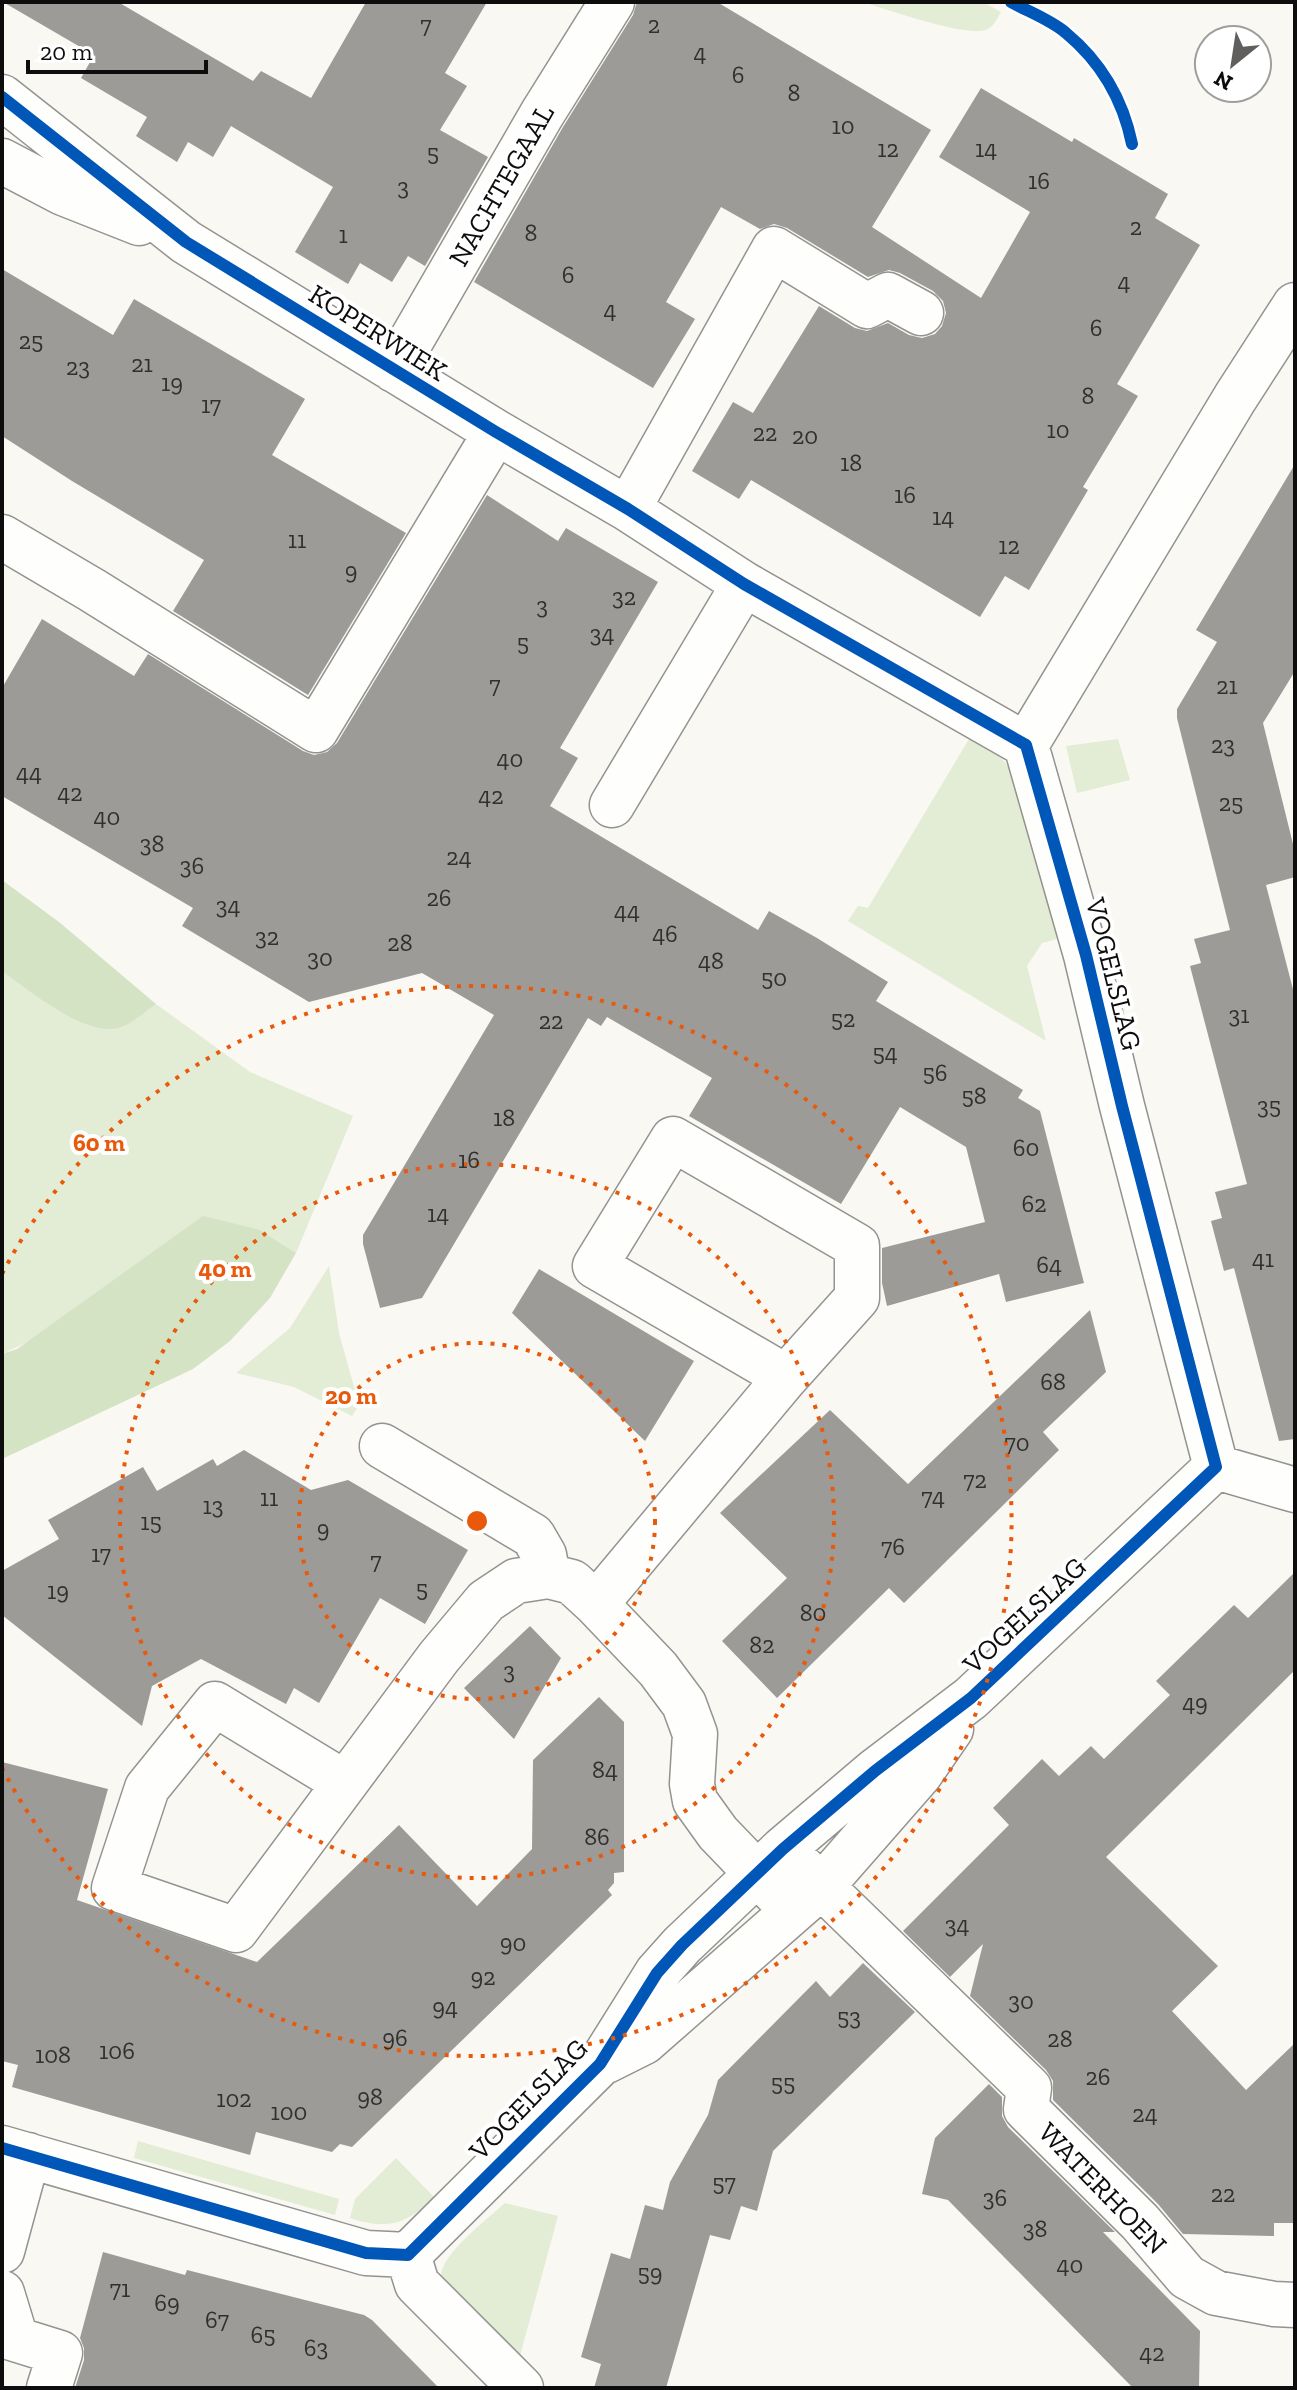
<svg xmlns="http://www.w3.org/2000/svg" width="1297" height="2390" viewBox="0 0 1297 2390" font-family="'Zilla Slab',serif">
	<style>
		.green { fill: #e3ecd4 }
		.forest { fill: #d4e3c4 }
		.building { fill: #9d9b97 }
		.lines { fill: none; stroke-linecap: round; stroke-linejoin: round }
		.minor-casing { stroke: #949390; stroke-width: 47 }
		.minor { stroke: #fefefd; stroke-width: 44 }
		.cycleway-casing { stroke: #fff; stroke-width: 17 }
		.cycleway { stroke: #0057b8; stroke-width: 12 }
		.ring { fill: none; stroke: #e8590c; stroke-width: 4; stroke-dasharray: 4 8 }
		.labels { text-anchor: middle; stroke-width: 8; stroke-linejoin: round; paint-order: stroke }
		.number-label { font-size: 24px; fill: #313030 }
		.street-label { font-size: 28px; fill: #0d0d0d; stroke: #fff }
		.centre { fill: #e8590c; stroke: #fff; stroke-width: 4 }
		.ring-label { font-size: 24px; text-anchor: middle; font-weight: bold; fill: #e8590c; stroke: #fff; stroke-width: 8; stroke-linejoin: round; paint-order: stroke }
	</style>
	<rect width="100%" height="100%" fill="#faf8f2"/>
	<path class="green" d="M862 2H983L1001 12C997 19 993 28 985 30 964 37 887 9 862 2Z
		M969 739 1001 758 1015 774 1024 799 1057 939 1042 943 1027 966 1046 1041 848 921 858 906 868 908Z
		M1118 739 1130 780 1077 793 1066 746Z
		M2 971 51 1006 123 1027 156 1004 250 1072 353 1116 296 1253 260 1230 2 1354Z
		M329 1266 339 1333 359 1405 352 1416 294 1387 236 1373 290 1328Z
		M138 2141 339 2199 335 2215 134 2158Z
		M396 2158 434 2197C407 2225 387 2230 350 2218L355 2199Z
		M505 2203 558 2216 518 2363 441 2277C441 2253 487 2220 505 2203Z"/>
	<path class="forest" d="M2 880 59 922 156 1004C146 1011 135 1021 124 1026 90 1042 29 990 2 971Z
		M203 1216 260 1230 296 1253 270 1298 230 1341 193 1369 2 1459V1354L17 1349Z"/>
	<path class="building" d="M3 2H118L253 81 261 71 311 98 366 2H487L445 73 467 86 440 130 488 157 425 266 408 256 392 282 360 263 348 284 295 252 333 187 231 126 213 157 188 142 177 162 136 136 147 117 81 78 94 55Z
		M637 2H717L931 130 872 227 981 298 1030 212 939 157 981 88 1072 142 1074 138 1168 194 1155 218 1200 245 1117 384 1138 396 1083 487 1088 490 1029 590 1005 576 980 617 751 480 739 499 692 471 733 402 753 413 819 306 855 328 867 331 888 323 909 335 922 338 935 334 942 326 946 313 943 301 933 291 900 273 889 270 868 277 787 228 774 224 760 229 721 207 666 302 695 319 653 388 474 282 563 127 633 15Z
		M2 269 113 335 134 299 305 399 272 455 406 533 308 695 173 611 204 560 72 481 2 436Z
		M1295 464V671L1263 723 1295 852V877L1266 885 1295 997V1439L1279 1441 1234 1268 1224 1271 1211 1221 1222 1218 1215 1192 1247 1184 1190 966 1201 963 1194 939 1230 930 1177 718V709L1217 642 1196 630Z
		M487 495 558 541 566 528 658 582 560 748 578 758 550 806 758 930 769 911 817 938 888 982 876 1001 1023 1090 1018 1098 1040 1111 1084 1283 1006 1302 999 1274 887 1306 882 1283V1248L985 1222 966 1147 900 1107 841 1204 689 1116 712 1078 607 1017 601 1026 588 1018 422 1298 380 1308 363 1244V1235L494 1015 422 973 309 1002 182 926 193 908 2 796V688L42 619 134 676 148 654 303 751 314 755 327 752 337 743Z
		M539 1269 694 1361 645 1441 512 1313Z
		M1090 1310 1106 1372 1043 1432 1059 1450 904 1603 889 1588 777 1698 722 1641 787 1578 720 1513 830 1410 908 1484Z
		M244 1450 311 1490 348 1480 468 1550 425 1624 380 1598 319 1703 294 1688 286 1704 201 1659 152 1686 142 1726 2 1615V1571L59 1539 48 1520 143 1467 157 1491 213 1459 217 1466Z
		M1295 1572V1670L1106 1857 1218 1966 1172 2011 1246 2090 1295 2043V2223H1274V2236L1183 2234 1158 2204 1053 2100V2081L1046 2070 970 1996 983 1944 950 1977 903 1931 1009 1825 993 1808 1042 1759 1059 1776 1091 1746 1104 1759 1170 1695 1156 1681 1234 1605 1248 1618Z
		M530 1626 561 1658 514 1739 464 1688Z
		M599 1697 624 1722V1872L614 1873V1883L608 1890 612 1895 352 2147 340 2144 332 2152 256 2132 250 2155 12 2087 18 2065 2 2061V1762L108 1789 77 1900 257 1962 399 1825 477 1906 532 1849 533 1760Z
		M863 1963 915 2012 773 2151 757 2211 741 2206 730 2240 710 2235 666 2388H594L601 2364 581 2357 611 2253 630 2259 645 2205 663 2210 670 2182 708 2115 718 2080 816 1981 830 1997Z
		M989 2084 1002 2097V2116L1008 2127 1115 2232H1103L1200 2331 1199 2388H1133L948 2200 922 2194 935 2138Z
		M103 2252 185 2275 187 2270 364 2315 372 2320 439 2388H75L84 2360V2348L80 2338Z"/>
	<g class="lines">
		<g class="minor-casing">
			<path id="minor" d="M2 97 186 242 496 432 628 509 744 584 1026 745 1086 955 1122 1106 1216 1467 971 1698 875 1771 783 1849 682 1945 657 1973 600 2064 408 2255 366 2253 2 2148
				M2 161 63 193 139 223
				M394 370 542 114 612 2
				M628 509 774 249 867 306 888 295 921 313
				M2 537 92 590 316 730 496 432
				M1026 745 1235 398 1295 305
				M612 805 744 584
				M382 1446 533 1536 544 1555 548 1576 572 1582 596 1604 658 1669 684 1704 695 1734 692 1784 695 1801 718 1833 793 1911
				M1216 1467 1295 1490
				M596 1604 786 1377 857 1298V1246L673 1139 595 1266 786 1377
				M345 1783 215 1704 147 1788 114 1888 236 1930 439 1657 486 1601 516 1581 548 1576
				M783 1849 1029 2088 1026 2109 1140 2222 1187 2277 1216 2293 1274 2304 1295 2305
				M606 2061 644 2042 822 1886 920 1774 951 1729
				M2 2251 28 2155
				M408 2255 417 2284 521 2388
				M2 2293 16 2339
				M2 2335 60 2353 49 2388"/>
		</g>
		<use href="#minor" class="minor"/>
		<g class="cycleway-casing">
			<path id="cycleway" d="M1011 2C1029 12 1051 20 1066 33 1101 62 1123 100 1132 144
				M2 97 186 242 496 432 628 509 744 584 1026 745 1086 955 1122 1106 1216 1467 971 1698 875 1771 783 1849 682 1945 657 1973 600 2064 408 2255 366 2253 2 2148"/>
		</g>
		<use href="#cycleway" class="cycleway"/>
	</g>
	<g class="ring">
		<circle cx="477" cy="1521" r="178"/>
		<circle cx="477" cy="1521" r="357"/>
		<path d="M2 1274A535 535 0 1 1 2 1768"/>
	</g>
	<g class="labels">
		<g class="number-label">
			<text x="426" y="33">7</text>
			<text x="654" y="33">2</text>
			<text x="700" y="61">4</text>
			<text x="738" y="83">6</text>
			<text x="794" y="101">8</text>
			<text x="843" y="134">10</text>
			<text x="888" y="157">12</text>
			<text x="986" y="157">14</text>
			<text x="433" y="161">5</text>
			<text x="1039" y="189">16</text>
			<text x="403" y="195">3</text>
			<text x="1136" y="235">2</text>
			<text x="531" y="241">8</text>
			<text x="343" y="243">1</text>
			<text x="568" y="283">6</text>
			<text x="1124" y="290">4</text>
			<text x="610" y="318">4</text>
			<text x="1096" y="336">6</text>
			<text x="31" y="349">25</text>
			<text x="142" y="372">21</text>
			<text x="78" y="375">23</text>
			<text x="172" y="391">19</text>
			<text x="1088" y="404">8</text>
			<text x="211" y="413">17</text>
			<text x="1058" y="438">10</text>
			<text x="765" y="441">22</text>
			<text x="805" y="444">20</text>
			<text x="851" y="471">18</text>
			<text x="905" y="503">16</text>
			<text x="943" y="525">14</text>
			<text x="297" y="548">11</text>
			<text x="1009" y="554">12</text>
			<text x="351" y="579">9</text>
			<text x="624" y="605">32</text>
			<text x="542" y="614">3</text>
			<text x="602" y="642">34</text>
			<text x="523" y="651">5</text>
			<text x="495" y="693">7</text>
			<text x="1227" y="694">21</text>
			<text x="1223" y="753">23</text>
			<text x="510" y="767">40</text>
			<text x="29" y="781">44</text>
			<text x="70" y="801">42</text>
			<text x="491" y="804">42</text>
			<text x="1231" y="811">25</text>
			<text x="107" y="825">40</text>
			<text x="152" y="852">38</text>
			<text x="459" y="865">24</text>
			<text x="192" y="874">36</text>
			<text x="439" y="906">26</text>
			<text x="228" y="914">34</text>
			<text x="627" y="919">44</text>
			<text x="665" y="942">46</text>
			<text x="267" y="945">32</text>
			<text x="400" y="951">28</text>
			<text x="320" y="966">30</text>
			<text x="711" y="969">48</text>
			<text x="774" y="986">50</text>
			<text x="1239" y="1023">31</text>
			<text x="843" y="1027">52</text>
			<text x="551" y="1029">22</text>
			<text x="885" y="1061">54</text>
			<text x="935" y="1081">56</text>
			<text x="974" y="1104">58</text>
			<text x="1269" y="1114">35</text>
			<text x="504" y="1126">18</text>
			<text x="1026" y="1156">60</text>
			<text x="469" y="1168">16</text>
			<text x="1034" y="1212">62</text>
			<text x="438" y="1222">14</text>
			<text x="1263" y="1267">41</text>
			<text x="1049" y="1273">64</text>
			<text x="1053" y="1390">68</text>
			<text x="1017" y="1451">70</text>
			<text x="975" y="1488">72</text>
			<text x="933" y="1505">74</text>
			<text x="269" y="1506">11</text>
			<text x="213" y="1514">13</text>
			<text x="151" y="1530">15</text>
			<text x="323" y="1537">9</text>
			<text x="893" y="1555">76</text>
			<text x="101" y="1562">17</text>
			<text x="376" y="1569">7</text>
			<text x="422" y="1597">5</text>
			<text x="58" y="1599">19</text>
			<text x="813" y="1621">80</text>
			<text x="762" y="1653">82</text>
			<text x="509" y="1679">3</text>
			<text x="1195" y="1711">49</text>
			<text x="605" y="1778">84</text>
			<text x="597" y="1845">86</text>
			<text x="957" y="1933">34</text>
			<text x="513" y="1951">90</text>
			<text x="483" y="1985">92</text>
			<text x="1021" y="2009">30</text>
			<text x="445" y="2015">94</text>
			<text x="849" y="2025">53</text>
			<text x="395" y="2046">96</text>
			<text x="1060" y="2047">28</text>
			<text x="117" y="2059">106</text>
			<text x="53" y="2063">108</text>
			<text x="1098" y="2085">26</text>
			<text x="783" y="2091">55</text>
			<text x="370" y="2105">98</text>
			<text x="234" y="2107">102</text>
			<text x="289" y="2120">100</text>
			<text x="1145" y="2122">24</text>
			<text x="724" y="2191">57</text>
			<text x="1223" y="2202">22</text>
			<text x="995" y="2206">36</text>
			<text x="1035" y="2237">38</text>
			<text x="1070" y="2273">40</text>
			<text x="650" y="2281">59</text>
			<text x="120" y="2297">71</text>
			<text x="167" y="2311">69</text>
			<text x="217" y="2328">67</text>
			<text x="263" y="2343">65</text>
			<text x="316" y="2356">63</text>
			<text x="1152" y="2361">42</text>
		</g>
		<g class="street-label">
			<text transform="translate(501 185) rotate(-60)" y="10">NACHTEGAAL</text>
			<text transform="translate(378 332) rotate(32)" y="10">KOPERWIEK</text>
			<text transform="translate(1114 974) rotate(76)" y="10">VOGELSLAG</text>
			<text transform="translate(1024 1615) rotate(-43)" y="10">VOGELSLAG</text>
			<text transform="translate(528 2099) rotate(-46)" y="10">VOGELSLAG</text>
			<text transform="translate(1103 2188) rotate(46)" y="10">WATERHOEN</text>
		</g>
	</g>
	<circle cx="477" cy="1521" r="12" class="centre"/>
	<g class="ring-label">
		<text x="99" y="1151">60 m</text>
		<text x="225" y="1277">40 m</text>
		<text x="351" y="1404">20 m</text>
	</g>
	<rect width="1297" height="2390" fill="none" stroke="#0d0d0d" stroke-width="8"/>
	<g transform="translate(1233 64) rotate(210)"><circle r="38" fill="#ffffff" stroke="#9e9e9e" stroke-width="2"/>
	<path d="M0-6L14 30L0 20L-14 30Z" fill="#605f5d"/>
	<text y="-12" font-size="22" font-weight="bold" text-anchor="middle" fill="#0d0d0d">N</text>
	</g>
	<path d="M28 60v12h178v-12" fill="none" stroke="#0d0d0d" stroke-width="4"/>
	<text x="40" y="60" font-size="24" fill="#0d0d0d" stroke="#ffffff" stroke-width="6" paint-order="stroke">20 m</text>
</svg>
